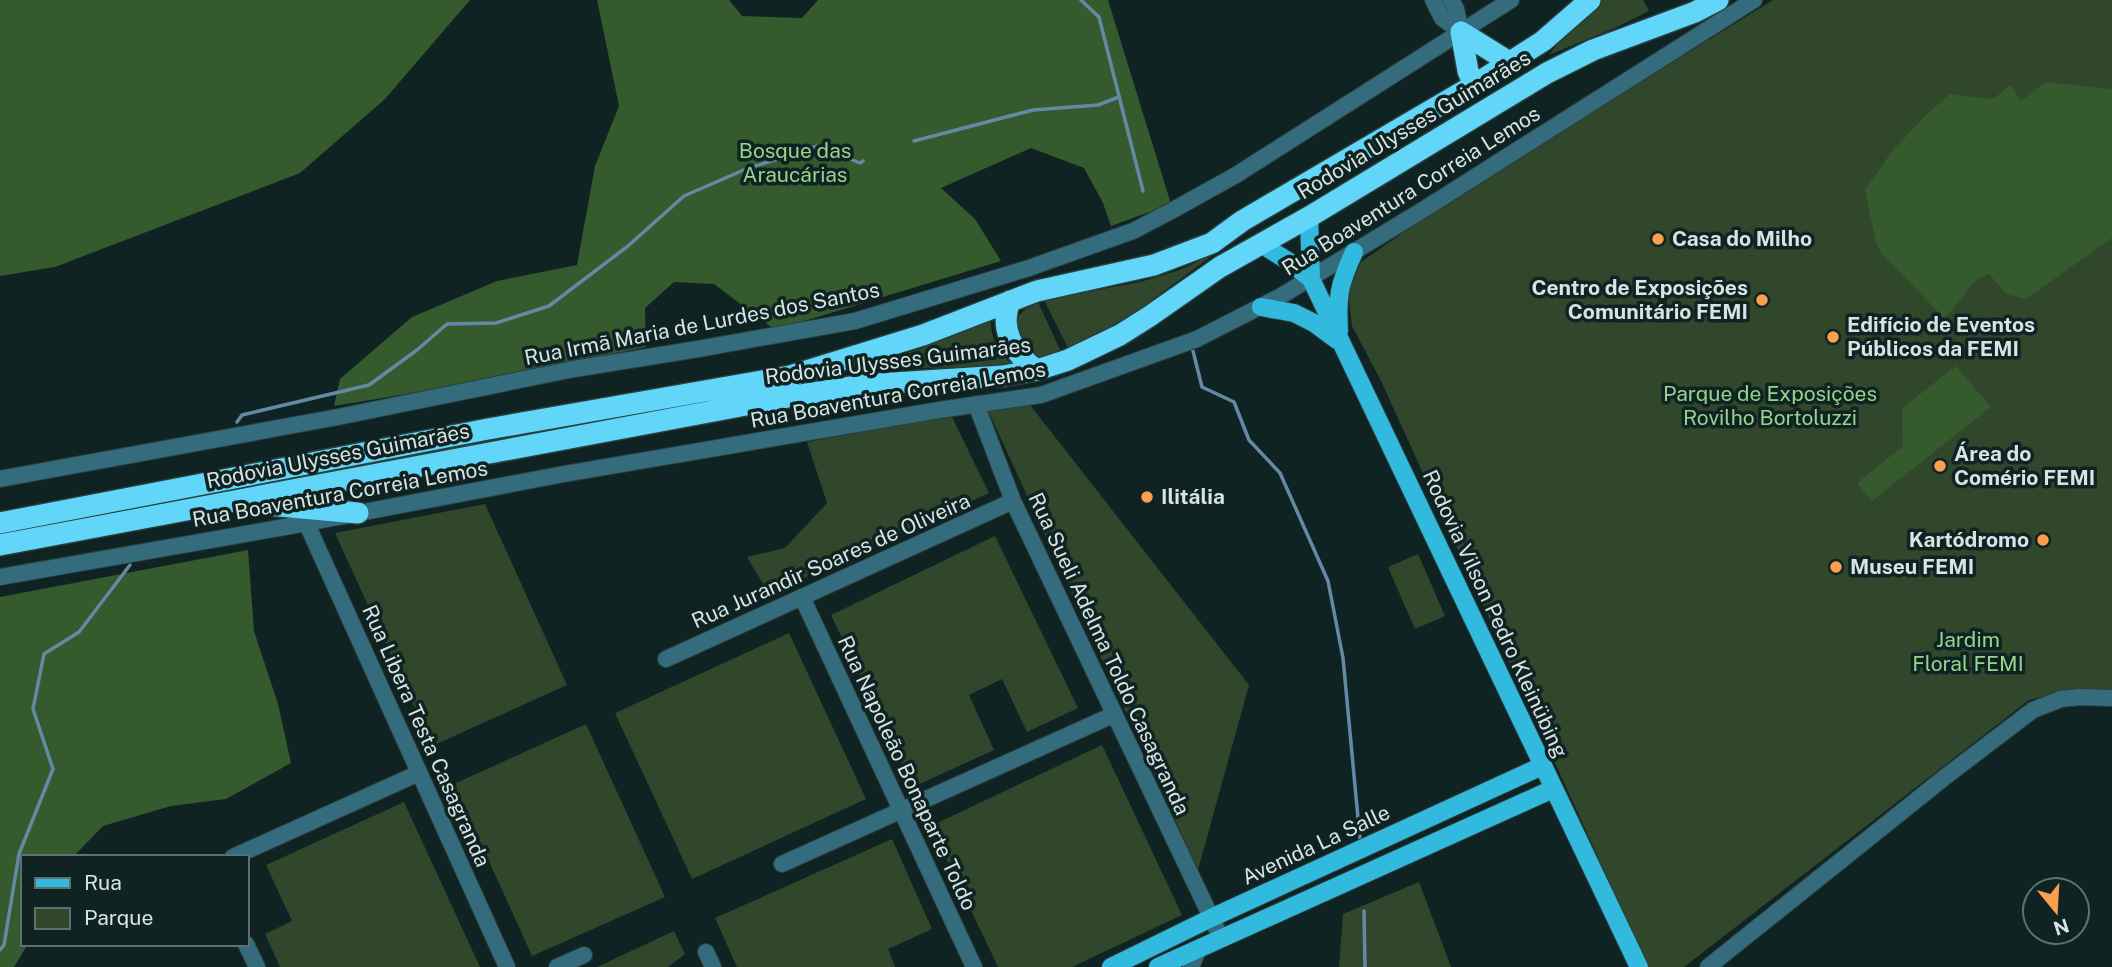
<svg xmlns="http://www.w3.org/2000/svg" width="2112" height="967" viewBox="0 0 2112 967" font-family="'Public Sans',sans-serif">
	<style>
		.green { fill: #30472c }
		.forest { fill: #345a2d }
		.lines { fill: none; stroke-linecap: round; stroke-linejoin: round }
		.stream { stroke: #6489a5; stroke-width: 3.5 }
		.minor-casing { stroke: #2b3e3e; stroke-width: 18 }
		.major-casing { stroke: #2b3e3e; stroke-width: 20 }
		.highway-casing { stroke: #2b3e3e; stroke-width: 24 }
		.minor { stroke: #346c7d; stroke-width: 16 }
		.major { stroke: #31bade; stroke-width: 18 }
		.highway { stroke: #61d6f8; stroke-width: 21 }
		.poi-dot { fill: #f99f4d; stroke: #0f2323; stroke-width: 2.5 }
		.labels { text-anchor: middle; stroke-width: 7; stroke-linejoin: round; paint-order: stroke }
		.street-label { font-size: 21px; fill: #d8e4e3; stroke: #0f2323 }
		.park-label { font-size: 21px; fill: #98d38c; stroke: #0f2323 }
		.poi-label { font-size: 21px; font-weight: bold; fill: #d8e4e3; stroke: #0f2323; text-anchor: start }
	</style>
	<rect width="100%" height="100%" fill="#0f2323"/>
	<path class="green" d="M1597 0H1643L1649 11 1617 27 1549 55 1568 30Z
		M1773 0H2112V692L2054 694 2029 700 1684 967H1648L1381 381 1352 326 1348 292 1361 262 1454 197Z
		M1217 252 1129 317 1069 350 1044 300 1140 282 1180 270Z
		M1038 302 1062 354C1030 363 1025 351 1014 324 1019 313 1027 307 1038 302Z
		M991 315C989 335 997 351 1012 364 957 370 902 366 847 370L920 349Z
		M1030 405 1249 685 1198 870 987 408Z
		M951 415 989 493 769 594 747 557 785 548 827 503 807 442Z
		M485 504 567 685 432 746 335 533Z
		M995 536 1078 708 1027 732 1002 679 969 695 994 750 913 787 831 615Z
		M1418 554 1445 616 1415 629 1388 567Z
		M789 633 866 799 692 879 615 713Z
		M586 724 665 897 532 956 454 784Z
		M1102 745 1182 915 1072 967H998L931 826Z
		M404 802 480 967H280L265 934 292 921 266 865Z
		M892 839 932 929 888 949 895 967H737L715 918Z
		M1419 882 1451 967H1339L1343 914Z
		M674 931 685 954 668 967H597Z"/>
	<path class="forest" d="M0 0H470L385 99 300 173 55 267 0 276Z
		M597 0H729L742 16 802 18 818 0H1108L1171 204 1111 226 1103 203 1084 168 1031 148 941 188 975 219 1001 261 775 330 714 284 674 282 645 308 646 347 437 389 334 406 340 379 412 317 497 281 577 265 595 166 619 106Z
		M2045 82 2112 89V238L2026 299 2006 294 1989 274 1976 280 1945 319 1881 253 1876 243 1865 190 1892 151 1926 115 1950 94 1993 99 2011 85 2021 101Z
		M1956 366 1991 407 1872 501 1857 483 1903 446 1902 408Z
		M248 550 254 631 278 704 291 763 226 799 171 806 103 826 73 857H23V944H28L14 967H0V597Z"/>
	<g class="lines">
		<path class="stream" d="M1081 0 1099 17 1143 191
			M914 141 1033 110 1098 105 1119 97
			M1193 351 1202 387 1234 402 1249 440 1280 473 1328 581 1343 658 1360 839
			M237 422 242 415 369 385 417 350 447 324 496 323 549 306 628 246 684 196 746 169 818 146 860 163 863 161
			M1364 911 1365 967
			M0 950 4 945 19 854 53 769 33 709 44 654 79 632 130 565"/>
		<g class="minor-casing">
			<path id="minor" d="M1433 0 1442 18 1461 32 1456 9 1451 0
				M976 404 1013 501 1221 938
				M0 479 338 417 574 369 698 349 855 321 1029 268 1133 231 1173 210 1236 175 1511 0
				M306 522 507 967
				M0 577 285 527 564 474 939 410 1041 395 1197 339 1281 296 1426 208 1754 0
				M802 597 974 967
				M666 659 1013 501
				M233 857 419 773
				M782 864 1113 715
				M246 944 257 967
				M706 952 713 967
				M557 967 584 955
				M1191 967 1199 948
				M1708 967 1945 777 2033 710 2061 699 2080 697 2112 698"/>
		</g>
		<g class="major-casing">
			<path id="major" d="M1309 217 1311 279 1639 967
				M1261 244 1288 261 1311 279
				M1261 307 1294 313 1314 323 1337 340
				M1339 331C1337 295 1339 285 1354 252
				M1111 967 1211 918 1542 766
				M1158 967 1553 789"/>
		</g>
		<g class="highway-casing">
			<path id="highway" d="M1461 32 1509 62
				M1461 32 1468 71 1474 85
				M1010 301C999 328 1013 354 1037 370
				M257 504 358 513
				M0 523 488 429 790 376 923 335 1037 291 1154 265 1212 243 1242 221 1474 85 1543 41 1590 0
				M0 545 793 396 862 385 1003 376 1037 370 1068 360 1120 335 1150 316 1220 267 1309 217 1547 73 1593 50 1695 12 1718 0"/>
		</g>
		<use href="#minor" class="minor"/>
		<use href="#major" class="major"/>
		<use href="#highway" class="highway"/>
	</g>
	<g class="poi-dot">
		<circle cx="1658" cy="239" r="7"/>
		<circle cx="1762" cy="300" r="7"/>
		<circle cx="1833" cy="337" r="7"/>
		<circle cx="1940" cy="466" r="7"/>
		<circle cx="1147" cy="497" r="7"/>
		<circle cx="2043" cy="540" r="7"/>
		<circle cx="1836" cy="567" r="7"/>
	</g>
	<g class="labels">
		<g class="street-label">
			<text transform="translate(1414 125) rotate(-31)" y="7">Rodovia Ulysses Guimarães</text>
			<text transform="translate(1411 191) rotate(-32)" y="7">Rua Boaventura Correia Lemos</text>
			<text transform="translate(702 324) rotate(-11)" y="7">Rua Irmã Maria de Lurdes dos Santos</text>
			<text transform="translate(898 361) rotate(-7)" y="7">Rodovia Ulysses Guimarães</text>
			<text transform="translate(898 395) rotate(-10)" y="7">Rua Boaventura Correia Lemos</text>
			<text transform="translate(338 456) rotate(-11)" y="7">Rodovia Ulysses Guimarães</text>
			<text transform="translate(340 494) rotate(-10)" y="7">Rua Boaventura Correia Lemos</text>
			<text transform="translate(831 561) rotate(-24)" y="7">Rua Jurandir Soares de Oliveira</text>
			<text transform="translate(1495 614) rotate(65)" y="7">Rodovia Vilson Pedro Kleinübing</text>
			<text transform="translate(1109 654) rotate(65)" y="7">Rua Sueli Adelma Toldo Casagranda</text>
			<text transform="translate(426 736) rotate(66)" y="7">Rua Libera Testa Casagranda</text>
			<text transform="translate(907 773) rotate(65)" y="7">Rua Napoleão Bonaparte Toldo</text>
			<text transform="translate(1316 845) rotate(-25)" y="7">Avenida La Salle</text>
		</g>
		<g class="park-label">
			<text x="795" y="158">Bosque das<tspan x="795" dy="24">Araucárias</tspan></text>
			<text x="1770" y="401">Parque de Exposições<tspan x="1770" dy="24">Rovilho Bortoluzzi</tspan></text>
			<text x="1968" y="647">Jardim<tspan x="1968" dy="24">Floral FEMI</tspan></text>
		</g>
		<g class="poi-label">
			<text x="1672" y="246">Casa do Milho</text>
			<text x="1748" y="295" text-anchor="end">Centro de Exposições<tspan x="1748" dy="24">Comunitário FEMI</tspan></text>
			<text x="1847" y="332">Edifício de Eventos<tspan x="1847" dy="24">Públicos da FEMI</tspan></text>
			<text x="1954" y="461">Área do<tspan x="1954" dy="24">Comério FEMI</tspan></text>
			<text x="1161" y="504">Ilitália</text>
			<text x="2029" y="547" text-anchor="end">Kartódromo</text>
			<text x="1850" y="574">Museu FEMI</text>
		</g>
	</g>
	<rect x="21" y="855" width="228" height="91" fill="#0f2323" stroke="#5f7070" stroke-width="2"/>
	<rect x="35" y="878" width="35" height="10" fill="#31bade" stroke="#5f7070" stroke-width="2"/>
	<text x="84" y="890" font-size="21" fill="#d8e4e3">Rua</text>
	<rect x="35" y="908" width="35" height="21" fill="#30472c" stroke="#5f7070" stroke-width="2"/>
	<text x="84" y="925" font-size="21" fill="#d8e4e3">Parque</text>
	<g transform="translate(2056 911) rotate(162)"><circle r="33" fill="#0f2323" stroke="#5f7070" stroke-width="2"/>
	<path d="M0-5L12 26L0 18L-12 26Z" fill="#f99f4d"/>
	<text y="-10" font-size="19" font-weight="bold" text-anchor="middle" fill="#d8e4e3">N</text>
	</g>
</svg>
